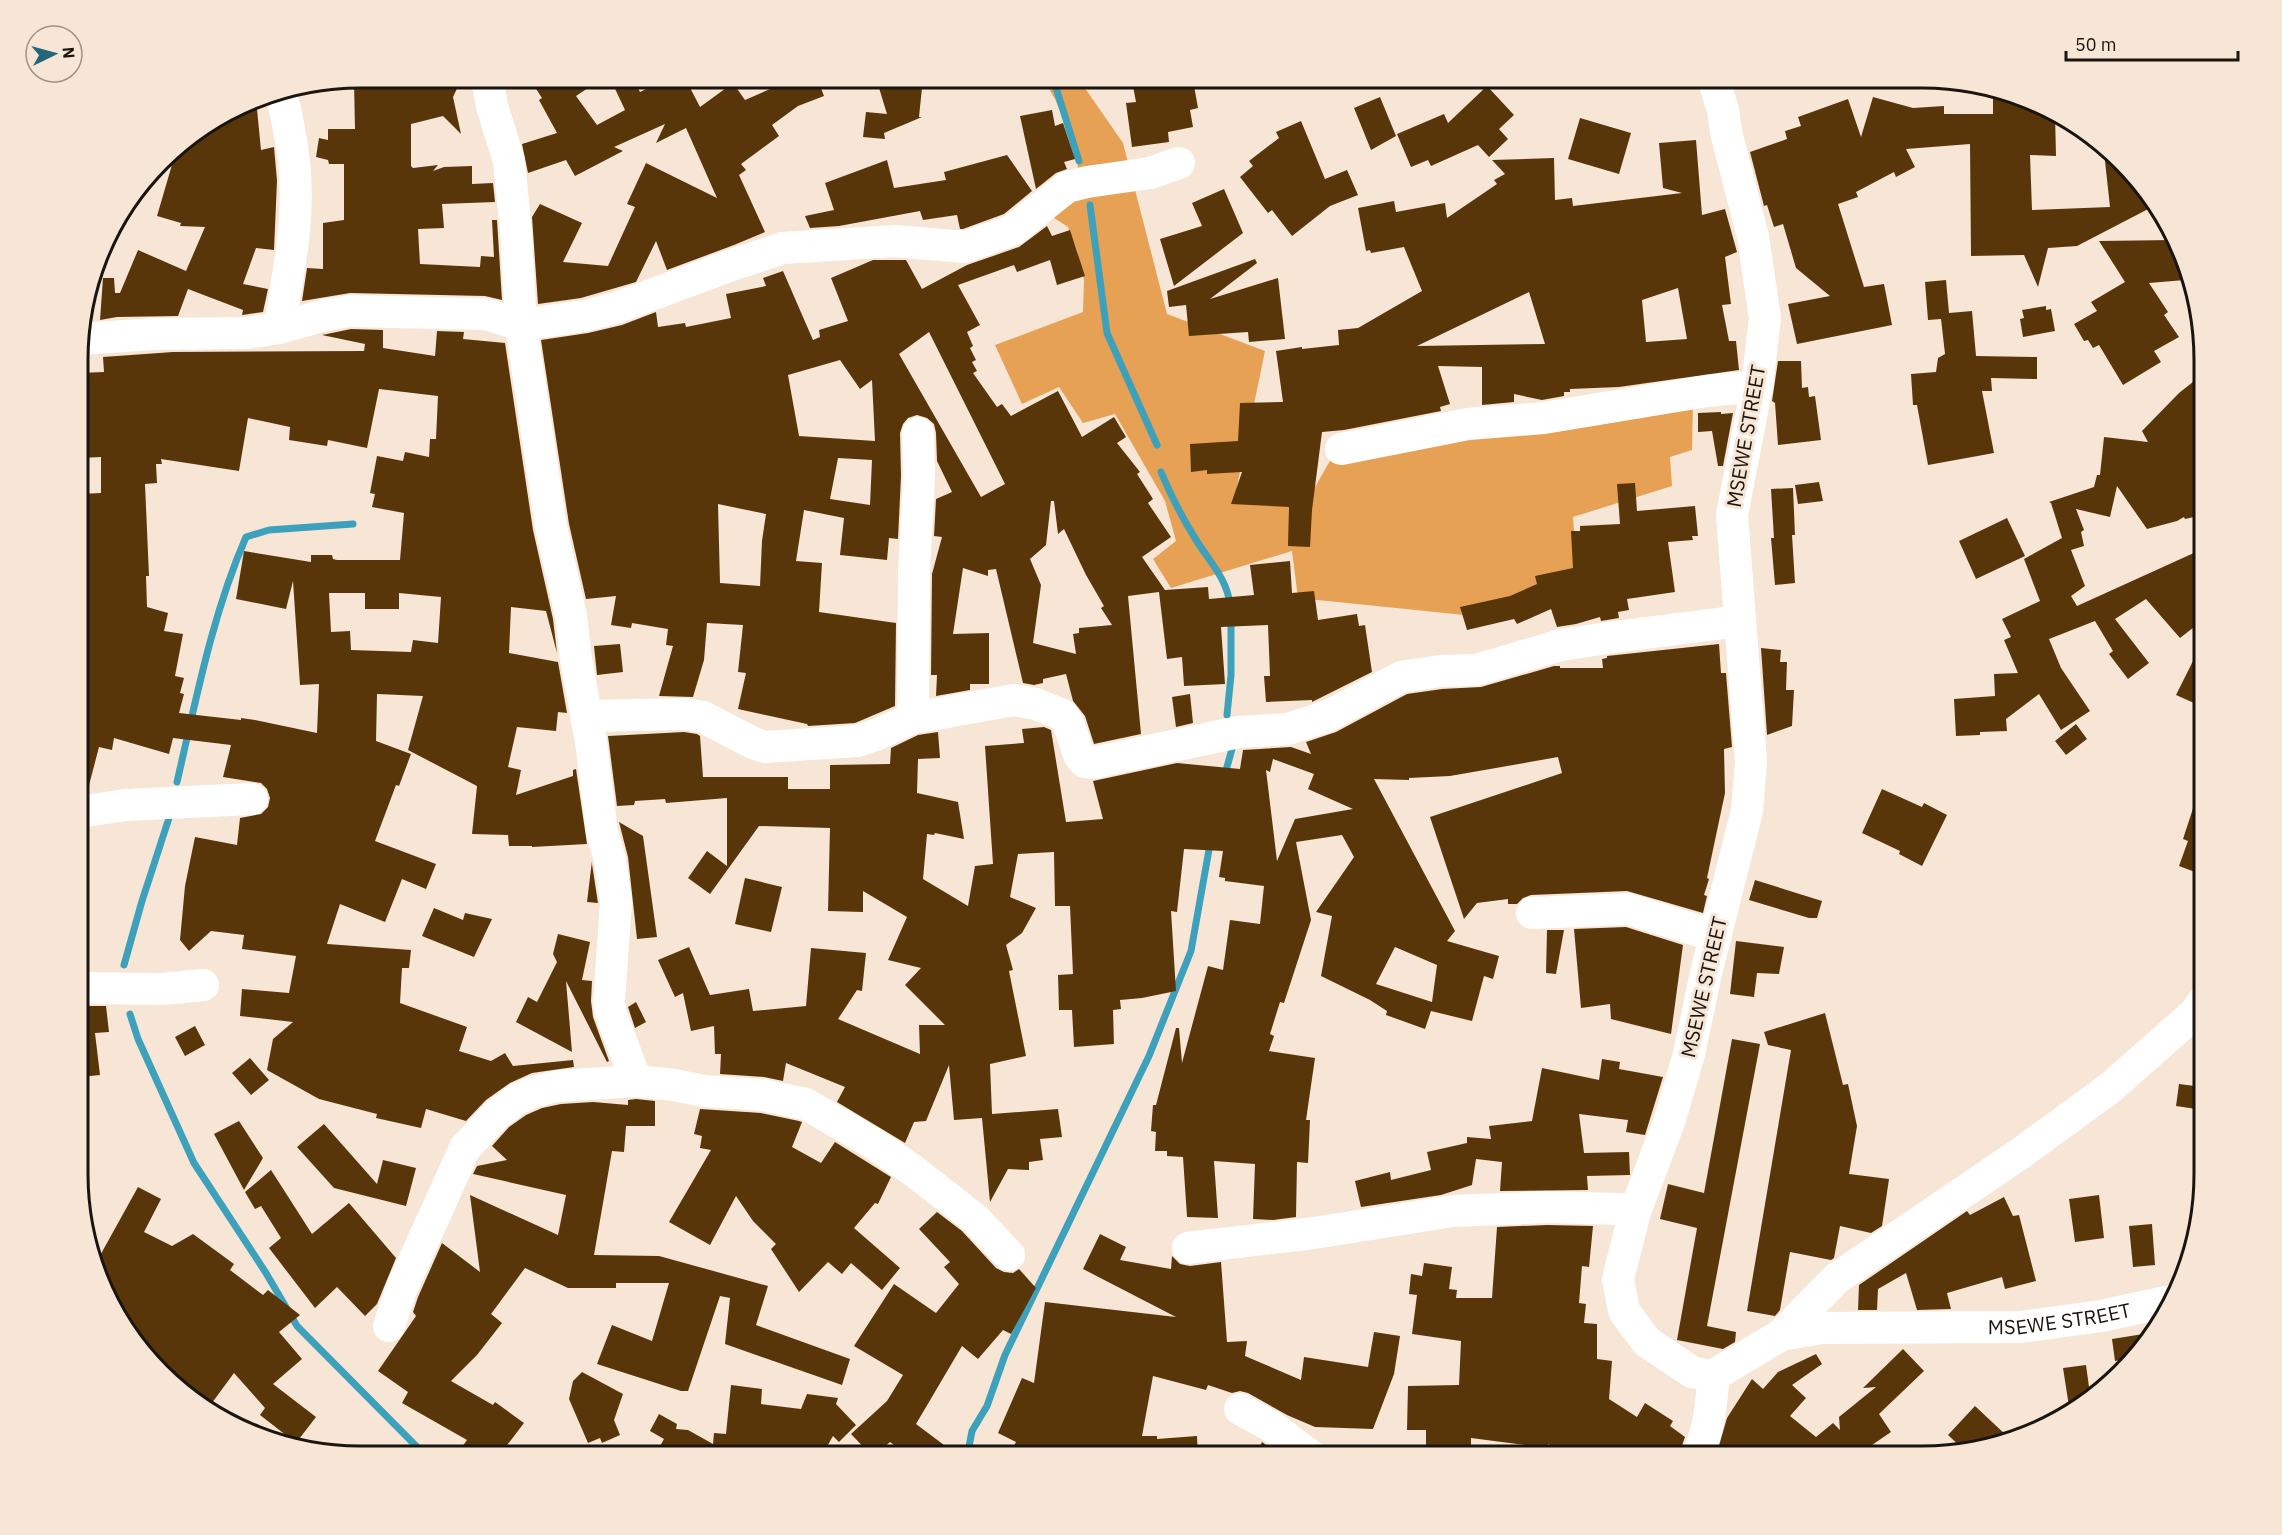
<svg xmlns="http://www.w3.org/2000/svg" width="2282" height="1535" viewBox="0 0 2282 1535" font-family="'IBM Plex Sans',sans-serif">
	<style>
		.forest { fill: #e6a155 }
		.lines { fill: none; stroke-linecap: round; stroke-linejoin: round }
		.stream { stroke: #3da1bc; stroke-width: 7 }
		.building { fill: #59360a; fill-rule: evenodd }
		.minor { stroke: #fff; stroke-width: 32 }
		.labels { text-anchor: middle; stroke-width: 6; stroke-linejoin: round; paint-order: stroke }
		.street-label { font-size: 20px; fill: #1b1510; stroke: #f7e6d6 }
		.rim { fill: none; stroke: #1b1510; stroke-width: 3 }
	</style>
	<rect width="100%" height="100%" fill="#f7e6d6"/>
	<path class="forest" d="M1043 78H1078L1123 143 1167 314 1265 351 1234 501 1306 503 1331 459 1693 402 1692 450 1670 457 1672 486 1573 517 1578 580 1484 617 1298 598 1292 551 1171 588 1153 559 1176 541 1165 501 1115 414 1083 423 1059 387 1022 404 995 345 1083 312 1084 280 1077 250 1068 227 1048 214 1077 186 1078 158 1073 142 1055 99Z"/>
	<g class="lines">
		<path class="stream" d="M1053 78 1079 161
			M1090 205 1107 333 1157 445
			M1161 472C1171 496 1184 521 1198 543 1211 563 1227 580 1230 604
			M1227 715 1231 675V618
			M1225 774 1232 749
			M177 782C196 700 212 615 246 537L269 530 353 524
			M124 965 142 901 169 818
			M130 1014 138 1039 194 1163 266 1273 297 1326 427 1457
			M967 1457 972 1431 987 1406 1005 1355 1149 1056 1191 951 1210 844"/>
	</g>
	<path class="building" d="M529 78H603L576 96 597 125 625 110 610 78H633L640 92 669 78H685L700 107 733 83 745 100 777 86 774 78H817L824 96 798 106 772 125 779 136 741 164 746 170 739 175 765 232 734 245 667 270 656 241 636 282 581 298 538 304 532 217 540 204 582 223 563 262 608 266 635 207 627 204 646 163 717 198 686 128 656 143 665 124 614 147 623 151 575 176 566 160 528 173 522 144 557 133 539 100 542 98Z
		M876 78H923L919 117H922L884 133 885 139 863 137 866 112 887 114Z
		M1147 78H1156L1157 86 1193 80 1198 108 1190 110 1193 127 1168 132 1169 142 1132 147 1126 103 1136 102 1132 81Z
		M461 80 453 97 461 134 443 116 411 124V166L413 168 438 165 433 171 444 167 472 166V184L493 183 495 202 442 204 444 228 418 229 420 264 480 267 481 256 494 257 492 220H497L502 300 485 296 350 293 302 301 307 268 323 269V223L344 220V164H329L328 160 316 157 319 138 328 140V129H355L354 82Z
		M1487 86 1514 115 1499 129 1508 139 1489 157 1478 145 1431 166 1428 160 1411 167 1397 134 1444 114 1448 123Z
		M2000 91 2012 93 2055 114 2056 156 2030 155 2032 210 2110 207 2104 152 2154 206 2077 246 2048 248 2038 287 2024 255 1971 256 1970 144 1906 149 1915 167 1896 177 1894 172 1856 192 1858 197 1838 204 1864 287 1884 284 1892 325 1797 344 1788 304 1830 296 1796 268 1783 224 1774 227 1767 205 1764 206 1750 152 1787 139 1785 131 1801 126 1798 117 1848 99 1861 137 1873 97 1913 108 1944 106V114H1993V98H2001Z
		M1380 97 1396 136 1371 150 1354 108Z
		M252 99H256L261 150 274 147 277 181 274 250 256 248 243 284 268 289 263 312 242 315 243 310 188 289 178 316 117 317 100 320 103 278H114L115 293H120L138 250 186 271 205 227 180 226 181 223 157 216 176 151 182 150 190 138Z
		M1052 110 1055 126 1063 123 1075 159 1064 162 1067 169 1056 173 1036 189 1020 116Z
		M1580 118 1631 133 1619 174 1568 159Z
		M1301 121 1325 179 1347 170 1358 195 1330 206 1292 236 1272 210 1268 213 1240 177 1253 166 1249 161 1279 138 1276 132Z
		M1696 140 1702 215 1725 209 1737 252 1725 257 1731 304 1722 305 1729 341H1736L1739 370 1619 387 1570 389V392H1564V396L1542 400 1514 394V402L1482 405V367L1438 366 1450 404 1440 407 1441 411 1344 430 1322 432 1312 510 1310 547 1288 546 1289 507 1231 504 1242 472 1207 474V470L1191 472 1190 444 1238 441 1240 403 1283 402 1276 351 1302 347V349L1339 345 1338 330 1358 328 1422 291 1404 247 1371 253 1370 250 1366 251 1358 208 1394 201 1396 212 1445 203 1447 218 1497 184 1494 180 1505 174 1492 160 1554 158 1555 200 1572 198 1573 206 1682 193 1663 188 1659 143ZM1678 288 1687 339 1646 342 1642 300ZM1529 292 1545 344 1417 346Z
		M1007 155 1032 191 1004 214 963 229H960L957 215 923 220 920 211 839 226 810 228 805 216 834 210 825 183 887 160 894 188 946 180 944 172Z
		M1224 189 1243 233 1174 286 1160 239 1202 226 1192 203Z
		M1047 226 1052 236 1070 230 1085 276 1057 285 1050 260 1017 272 1014 265 958 285 980 325 967 332 973 346 970 348 976 360 972 362 977 371 973 373 997 407 1002 404 1011 416 1058 391 1082 437 1114 417 1126 437 1117 443 1140 472 1137 474 1153 499 1148 503 1171 537 1142 557 1165 590 1208 587 1209 599 1254 595 1250 565 1290 561 1292 593 1314 591 1318 620 1357 614 1359 626 1365 625 1372 672 1312 702V700L1266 702 1264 676H1270L1268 625 1221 627 1225 684 1184 686 1182 657 1167 659 1159 592 1128 596 1141 734 1094 744 1085 716 1073 701 1066 674 1043 679V683L1034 685 1023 683 996 569 988 570V576L963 568 953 634 989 633V684H970V690L936 696 937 675H931L932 574 942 537 934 536 936 499 952 492 937 461 936 433 934 424 927 418 917 415 908 418 903 424 900 433 901 476 898 539 889 538 887 560 840 555 844 518 804 510 796 561 822 563 819 612 896 623 895 706 855 723 808 726 807 724 738 709 746 673 738 672 743 625 707 623 704 660 693 697 659 696 673 646 666 645 668 629 632 623 631 628 611 625 616 596 586 599 569 524 541 340 588 333 622 325 656 312 658 327 685 323 686 327 731 318 726 294 766 286 763 278 783 271 813 340 820 337 819 330 848 321 831 278 873 260H906L922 289 967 265 1019 247ZM929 332 1005 484 981 497 899 354ZM840 360 860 389 872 380 875 441 799 436 788 375ZM838 458 872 460 870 505 830 499ZM1051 501H1054L1058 534 1064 529 1086 575 1104 606 1101 608 1112 625 1079 628V633L1073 634 1076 654 1033 643 1041 585 1030 559 1046 545ZM718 504 766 514 762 541 760 586 720 583Z
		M2173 240 2185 280 2149 283 2168 312 2164 315 2179 337 2154 351 2161 362 2123 385 2099 345 2093 348 2088 340 2084 341 2074 324 2097 311 2091 302 2125 282 2099 241Z
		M1255 259 1257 263 1210 299 1278 278 1285 339 1249 342 1248 332 1189 336 1186 305 1169 307 1167 291Z
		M1946 280 1949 313 1972 311 1976 356 2037 357V379L1991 378 1992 391H1982L1994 453 1928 465 1917 405H1913L1911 374 1936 372 1938 358 1945 354 1941 319 1928 320 1925 282Z
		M2046 306V310L2051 309 2055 331 2023 337 2020 319 2024 318 2022 310Z
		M351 329 383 330V348L435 356 437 331 464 332 463 339 505 343 533 530 553 619 557 653 546 611 511 607 509 653 558 662 567 713 558 712 556 731 517 727 508 767 521 770 516 795 573 776V770L576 769 587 844 532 847V846H509L508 835 472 834 477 786 408 750 423 696 377 694 376 741 411 754 399 786 396 785 375 841 436 864 426 889 402 879 385 922 340 904 327 944 411 950 409 968H402L400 1003 467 1027 459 1051 491 1061 505 1053 513 1066 573 1060 574 1067 532 1073 510 1083 486 1100 466 1121 426 1109 421 1128 376 1118 377 1114 319 1099 267 1070 273 1039 293 1022 240 1016 242 989 289 993 296 956 242 949 244 935 211 931 189 951 180 940 185 886 195 837 237 845 240 818 261 814 268 807 270 798 267 789 261 783 223 777 231 745 173 738 169 754 114 738 112 750 99 747 87 793 80 794V494L101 493V457L80 458V373L104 372 103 357 173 352 364 351 365 344 322 335ZM379 389 438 396 436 439H430L429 457 405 452 403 461 377 456 370 493 375 494 372 507 404 513 400 560H337L333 559 332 555H311V562L244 551 236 599 286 609 293 581 300 685 319 684 317 733 255 720 241 718V720L179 713 184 694 180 693 184 678 175 676 183 634 164 631 168 613 147 607 146 576H149L145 484 157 483 156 464H162L161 459 239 471 248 418 290 427 289 440 327 446 328 440 367 448ZM329 593H365V609H399V593L441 597 438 643 413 640 411 652 351 650 350 631 331 632Z
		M1778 361H1801L1802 388 1808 387 1809 397 1815 396 1821 440 1778 445 1775 403 1772 401Z
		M2203 374V509L2194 517 2185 519 2184 517 2177 521 2147 529 2117 486 2110 517 2076 509 2084 530 2081 532 2084 546 2071 550 2085 586 2071 596 2077 606 2196 552 2203 568V620L2180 638 2146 599 2115 619 2149 663 2128 679 2109 654 2113 651 2095 621 2049 639 2061 668 2090 711 2061 730 2039 694 2006 719 2007 731 1980 732V735L1956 736 1954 699 1995 696 1994 674 2018 673 2004 640 2011 637 2002 619 2040 601 2024 559 2062 538 2051 503 2049 502 2094 487 2097 475H2100L2104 437 2148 442 2142 431 2179 393Z
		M1721 412V414L1733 413 1723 466H1718L1712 431 1698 432V413Z
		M1819 482 1823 501 1798 504 1795 485Z
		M1635 483 1637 511 1695 506 1698 536H1692L1693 540 1668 542 1675 592 1627 599 1629 610 1618 612 1619 618 1601 621 1600 617 1576 624 1557 627 1551 609 1517 624 1514 619 1467 630 1460 607 1510 596 1537 584 1535 576 1573 568 1571 531H1580V526L1620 524 1617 484Z
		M1793 488 1795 535H1792L1795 583 1775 585 1771 538H1774L1771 489Z
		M2007 518 2025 556 1976 579 1959 541Z
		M2203 641V704L2195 701 2194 703 2176 695Z
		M620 644 623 672 597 675 594 646Z
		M1719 644 1721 673H1726L1732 747 1724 749 1725 793 1707 878 1709 879 1704 895 1707 896 1703 913 1627 891 1531 895 1523 898 1517 904H1508V899L1477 903 1464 919 1430 817 1562 773 1558 757 1450 776 1409 778V780L1374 779 1455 931 1447 941 1499 956 1493 979 1484 976 1472 1021 1431 1011 1425 1029 1386 1015 1387 1011 1370 1000 1321 976 1332 916 1316 912 1354 857 1342 835 1296 842 1311 920 1284 1003 1280 1002 1270 1034 1274 1036 1269 1051 1315 1058 1306 1120H1310L1308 1163 1297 1162 1296 1217 1273 1220 1253 1219 1255 1164 1214 1161 1218 1218 1187 1217 1183 1157 1167 1156V1151H1155L1156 1132 1151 1131 1153 1105H1156L1176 1028H1179L1182 1063 1208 966 1223 970 1230 920 1260 924 1264 886 1225 881V878L1219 877 1223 851 1184 849 1177 912 1171 911 1176 991 1142 998 1120 1000 1121 1009 1113 1010 1114 1044 1074 1047 1072 1010H1059L1058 975 1073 974 1070 906H1055L1054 852 1018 854 1010 897 1036 908 1022 933 1006 945 1013 970 1009 971 1026 1056 990 1064 992 1114 1058 1109 1062 1137 1040 1139 1043 1160 1029 1162V1170L1008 1169 990 1202 982 1118 954 1120 949 1065 926 1121 914 1122 905 1143 837 1102 845 1087 786 1063 783 1081 764 1077 720 1074 721 1054H715L714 1026 691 1031 683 993 675 997 658 960 689 947 710 995 749 989 753 1011 806 1006 811 948 866 953 862 991 857 990 838 1019 920 1054 919 1025H945L905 985 921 968 888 960 907 917 863 891V912L828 911 830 828 759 826 710 894 688 878 707 851 727 866V798L666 803 665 799 635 801 634 805 617 806 608 736 684 732 697 734 700 736 703 777H788V789H830V765L890 764 891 748 918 735 938 732 940 758 918 759 917 793 958 802 964 839 935 833 934 835 927 834 923 879 968 906 975 866 993 864 985 746 1024 743 1022 729 1044 727 1051 730 1066 822 1103 819 1093 781 1177 763 1240 769 1243 750 1291 747 1311 754 1306 742 1336 732 1407 694 1442 689 1481 687 1554 666H1560V668H1603L1602 659 1607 658V656ZM1273 759 1314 774 1308 789 1353 809 1295 819 1277 861 1266 770 1270 772ZM1395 947 1437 965 1432 1002 1376 984Z
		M1761 648 1781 650 1780 662H1787L1786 690H1794L1792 726 1767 735Z
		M1190 694 1193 723 1176 727 1172 697Z
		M2076 724 2087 739 2066 755 2055 741Z
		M2200 787 2203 788V875L2179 866 2188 841 2183 839Z
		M1882 789 1922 807 1924 803 1947 815 1922 866 1899 854 1900 851 1862 833Z
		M619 822 643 836 657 937 637 939 628 857Z
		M592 861V864L598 903 587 902Z
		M745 878 782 887 771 932 735 924Z
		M1755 880 1822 901 1817 918H1809L1749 900Z
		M434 908 463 920 465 913 492 919 474 957 422 936Z
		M1626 927 1683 945 1671 1034 1611 1019 1610 1004 1581 1008 1574 929Z
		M1547 930H1564L1556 974 1546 973Z
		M558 934 590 942 582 980 592 981 591 1001 593 1017 609 1061 607 1062 566 981 572 1052 516 1022 528 997 537 1002 557 962 553 954Z
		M1736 941 1784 947 1779 974 1757 973 1754 997 1730 994Z
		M636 1002 646 1022 635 1028 628 1007Z
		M80 1006H106L109 1032 95 1033 100 1075 80 1077Z
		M1825 1013 1843 1085 1848 1084 1857 1126 1849 1174 1889 1179 1882 1226 1871 1233 1840 1226 1834 1258 1831 1260 1790 1252 1780 1310 1775 1316 1747 1311 1791 1050 1768 1045 1764 1032Z
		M195 1026 205 1045 185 1056 175 1037Z
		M1732 1039 1760 1044 1707 1326 1736 1332 1735 1342 1723 1349 1677 1340 1697 1228 1660 1219 1668 1184 1704 1193Z
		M250 1058 269 1080 251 1095 232 1073Z
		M1602 1059 1620 1062 1619 1069 1663 1077 1645 1135 1626 1132 1628 1120 1579 1114 1584 1153 1629 1152 1630 1175 1587 1176 1588 1190 1500 1191 1502 1162 1476 1159 1472 1185 1441 1195 1361 1207 1355 1181 1390 1172 1391 1180 1431 1170 1427 1152 1467 1143V1137L1491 1139 1489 1126 1532 1121 1542 1068 1599 1080Z
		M2179 1084 2203 1087V1110L2176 1106Z
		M636 1099 655 1101V1126H626L624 1152 612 1151 594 1255 659 1256 768 1286 756 1325 850 1359 842 1385 725 1344 730 1298 720 1296 688 1391H681L597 1364 612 1325 652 1341 669 1283H616V1288H568L525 1268 491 1314 502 1323 477 1355 451 1381 493 1405 495 1402 524 1423 498 1457H455L467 1440 402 1403 408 1392 378 1371 416 1316 413 1312 418 1297 442 1243 480 1272 470 1195 558 1235 566 1195 473 1174 477 1166 507 1160 492 1146 509 1127 526 1115 542 1108 561 1104 593 1102 628 1105V1100Z
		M700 1109 761 1113 799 1121 802 1122 792 1147 821 1163 835 1142 891 1177 878 1204 875 1203 854 1228 900 1268 882 1290 851 1263 842 1274 828 1262 799 1292 771 1249 776 1244 753 1221 736 1196 710 1245 669 1222 711 1150 700 1148 702 1136 694 1134Z
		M239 1121 263 1158 244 1190 214 1134Z
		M324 1124 377 1184 383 1160 416 1168 406 1206 334 1188 297 1147Z
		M271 1170 312 1234 349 1203 396 1258 377 1304 365 1316 337 1287 315 1308 269 1248 281 1238 261 1206 255 1209 245 1192Z
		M138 1187 161 1199 144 1232 172 1246 193 1234 234 1264 230 1270 263 1295 268 1290 300 1315 279 1332 302 1359 273 1384 316 1417 296 1443 260 1415 265 1408 234 1373 206 1411 203 1409 116 1317 97 1261Z
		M2099 1195 2104 1238 2075 1242 2069 1199Z
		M2004 1197 2013 1216 2019 1215 2036 1281 2005 1289 2002 1277 1947 1293 1951 1309 1917 1310 1906 1273 1878 1289 1877 1310H1858L1859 1285 1967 1211 1970 1215Z
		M937 1212 962 1231 996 1268 1004 1272 1013 1273 1019 1269 1036 1288 1011 1334 1003 1330 978 1359 962 1346 916 1424 960 1457H910L890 1442 873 1457 851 1434 887 1401 903 1375 854 1346 894 1284 936 1313 959 1284 944 1267 950 1262 919 1229Z
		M2152 1224 2155 1265 2133 1267 2129 1226Z
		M1547 1225 1593 1226 1589 1267 1582 1266 1579 1303 1586 1304 1584 1323 1597 1324V1359L1612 1361 1609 1399 1637 1417 1645 1403 1673 1421 1670 1426 1685 1437 1678 1457H1571L1548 1444V1457H1524L1525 1445 1471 1438V1450L1426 1447V1430H1407L1408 1386 1459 1385 1461 1341 1412 1334 1417 1295 1409 1294 1411 1274 1422 1276 1424 1263 1452 1267 1449 1289 1457 1290 1456 1298H1492L1497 1227Z
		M1100 1234 1126 1247 1120 1260 1171 1269 1172 1256 1180 1264 1190 1266 1221 1262 1227 1342 1247 1341 1245 1356 1301 1380 1304 1357 1368 1367 1374 1332 1400 1336 1394 1374 1373 1429 1315 1427 1287 1415 1248 1393 1240 1391 1232 1393 1208 1385 1206 1390 1153 1376 1142 1436H1157V1439L1197 1436 1198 1457H1008L1016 1442 998 1433 1022 1378 1034 1383 1045 1302 1176 1317 1083 1269Z
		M2156 1332 2127 1359 2115 1361 2112 1339Z
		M1903 1349 1924 1371 1879 1414 1891 1432 1872 1445 1882 1456H1716L1727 1418 1752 1379 1763 1389 1778 1372 1816 1354 1822 1364 1792 1385 1806 1398 1790 1416 1816 1437 1833 1423 1840 1430 1839 1417 1876 1387 1863 1388Z
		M2086 1365 2090 1394 2070 1413 2063 1368Z
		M582 1372 623 1394 614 1420 620 1435 602 1443 600 1438 588 1443 569 1399 573 1381Z
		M731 1385 762 1389 761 1404 801 1409 807 1394 838 1398 836 1404 856 1425 839 1442 833 1436 821 1457H654L664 1439 650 1431 659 1414 677 1424 676 1429 688 1430 713 1444 714 1433 726 1434Z
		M1975 1406 2007 1436 1963 1449 1948 1435Z
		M1262 1442 1282 1457H1255Z"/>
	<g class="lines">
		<g class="minor">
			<path d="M487 78 492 106 509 161 516 233 521 325 551 527 571 616 576 659 591 742 602 832 610 860 616 902 609 1002 611 1014 636 1081"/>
			<path id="s1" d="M1713 78 1723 110 1726 132 1753 237 1765 318 1757 386 1732 515 1751 762 1747 811 1706 973 1689 1054 1670 1119 1635 1212 1618 1279 1624 1311 1647 1342 1692 1372 1705 1375H1714L1721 1371 1781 1335 1822 1328 2021 1327 2101 1316 2171 1301"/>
			<path d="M279 328C291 261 304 197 289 130 287 118 285 104 279 94"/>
			<path d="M80 339 155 334 246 333 279 328 329 314 350 311 485 314 521 325 584 316 616 308 729 266 783 248 895 241 965 247 1013 230 1067 187 1087 182 1150 173 1179 163"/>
			<path d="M1341 449 1468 424 1544 418 1707 391 1757 386"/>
			<path d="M586 716 685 714 703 717 753 743 765 747 857 741 878 734 913 718 1014 700 1036 704 1063 715 1069 725 1079 755 1085 762 1092 763 1239 732 1288 729 1328 716 1401 677 1440 671 1476 670 1561 645 1607 638 1740 621"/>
			<path d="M913 718 914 573 919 476 918 433"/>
			<path d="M80 812 125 805 252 799"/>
			<path d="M1532 913 1628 909 1716 936"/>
			<path d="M80 988 162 989 203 985"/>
			<path d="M1188 1248 1314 1233 1453 1211 1547 1207 1619 1209 1635 1212"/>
			<path d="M389 1326 401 1290 465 1148 497 1114 517 1099 536 1091 558 1086 636 1081 674 1085 704 1091 763 1095 806 1104 876 1145 915 1172 974 1218 1009 1255"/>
			<path d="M1781 1335 1837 1278 2021 1153 2110 1088 2195 1013 2203 1002"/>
			<path d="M1240 1409 1271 1426 1312 1457"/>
			<path d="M1696 1457C1710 1431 1711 1403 1714 1375"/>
		</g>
	</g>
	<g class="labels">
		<g class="street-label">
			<text transform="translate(1746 436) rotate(-80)" y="7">MSEWE STREET</text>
			<text transform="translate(1704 987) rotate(-77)" y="7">MSEWE STREET</text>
			<text dy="7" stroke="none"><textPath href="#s1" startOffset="1734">MSEWE STREET</textPath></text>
		</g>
	</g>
	<path d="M0 0H2282V1535H0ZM360 88H1922A272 272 0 0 1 2194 360V1174A272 272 0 0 1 1922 1446H360A272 272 0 0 1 88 1174V360A272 272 0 0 1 360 88Z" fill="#f7e6d6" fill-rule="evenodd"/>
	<path class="rim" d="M360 88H1922A272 272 0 0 1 2194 360V1174A272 272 0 0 1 1922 1446H360A272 272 0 0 1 88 1174V360A272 272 0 0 1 360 88Z"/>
	<g transform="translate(54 54) rotate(85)"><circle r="28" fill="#f7e6d6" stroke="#9f9287" stroke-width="1.5"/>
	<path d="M0-4.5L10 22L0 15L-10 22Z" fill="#236779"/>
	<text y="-9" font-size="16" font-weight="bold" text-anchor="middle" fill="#1b1510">N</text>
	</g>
	<path d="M2066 51v9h172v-9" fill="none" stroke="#1b1510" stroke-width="3"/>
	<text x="2075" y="51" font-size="18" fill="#1b1510" stroke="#f7e6d6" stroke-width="4.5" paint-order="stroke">50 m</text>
</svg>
